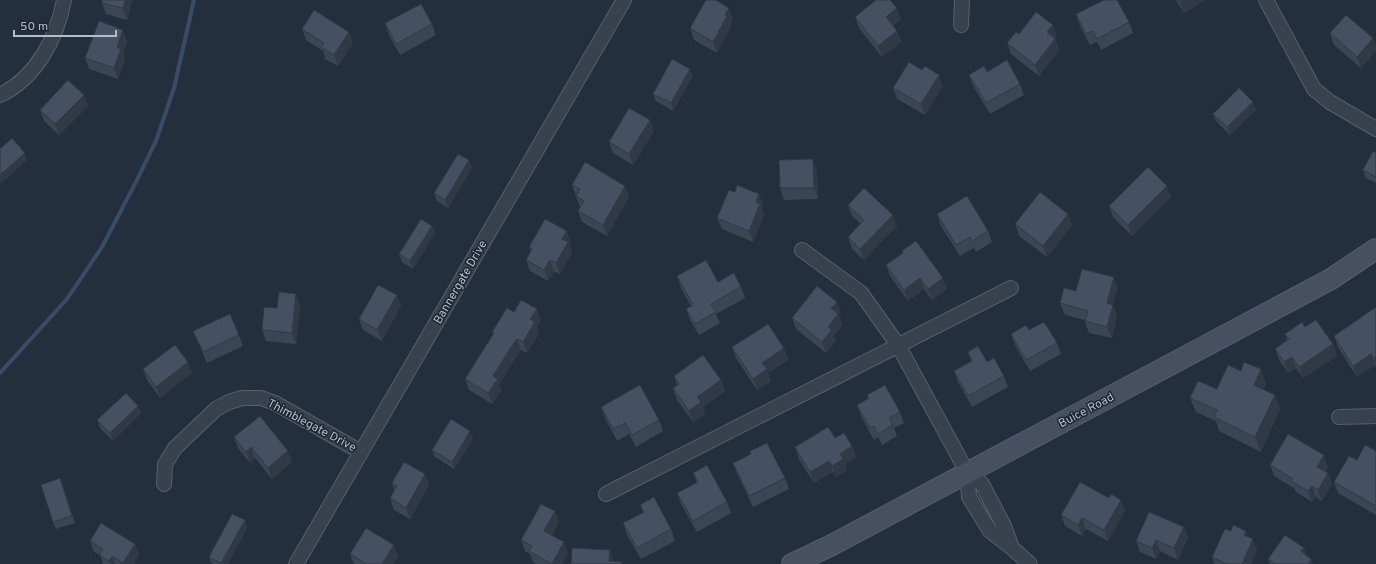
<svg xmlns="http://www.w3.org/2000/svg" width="1376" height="564" viewBox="0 0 1376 564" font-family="Overpass,sans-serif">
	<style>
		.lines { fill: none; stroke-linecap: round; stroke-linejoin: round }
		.stream { stroke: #394c67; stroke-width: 4 }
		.street-casing { stroke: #565f6c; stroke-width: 16 }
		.secondary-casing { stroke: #565f6c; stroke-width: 22 }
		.street { stroke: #38414e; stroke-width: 14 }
		.secondary { stroke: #465061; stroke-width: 20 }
		.wall { fill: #3b4654 }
		.shaded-wall { fill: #303945 }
		.building { fill: #455162; stroke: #303945 }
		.labels { text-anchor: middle; stroke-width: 3; stroke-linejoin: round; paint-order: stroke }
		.street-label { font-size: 12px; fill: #b4bcc9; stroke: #1d2633 }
	</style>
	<rect width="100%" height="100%" fill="#242f3e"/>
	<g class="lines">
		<path class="stream" d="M0 373 67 299 102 247 137 180 156 141 174 88 194 0"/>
		<g class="street-casing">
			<path id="street" d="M1266 0 1314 89 1330 102 1376 129
				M961 25 962 0
				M0 95C36 78 57 38 64 0
				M802 250 861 293 898 345 967 472 982 484 1004 526 1012 548 1030 564
				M1339 417 1376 416
				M967 472 969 497 990 531 1012 548
				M164 484 165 464 175 448 216 409 229 402 242 398H261L275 403 361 452
				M606 494 1011 288
				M296 564 624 0"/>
		</g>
		<g class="secondary-casing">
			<path id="secondary" d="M792 564 830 546 1331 279 1376 249"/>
		</g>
		<use href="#street" class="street"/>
		<use href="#secondary" class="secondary"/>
	</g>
	<path class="wall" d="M132 0 127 20 106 14 102 3Z
		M1176 0H1205L1184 13Z
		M1076 14 1129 22 1133 33 1101 50 1097 42 1090 45 1080 26Z
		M855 17 901 19 893 26 897 31 901 42 882 57 859 28Z
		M733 19 730 24 731 27 717 53 694 40 690 28Z
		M385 23 432 24 436 35 400 55 389 35Z
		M302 29 353 43 338 66 325 59 323 51 306 40Z
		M1330 33 1373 38 1376 46V51L1361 68 1334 45Z
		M1019 34 1057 37 1055 38 1059 50 1039 76 1011 54 1007 43Z
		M127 41 123 53 125 60 118 79 89 69 85 58Z
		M922 70 943 86 925 115 897 99 893 88Z
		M987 72 1020 84 1024 95 990 114 973 86 969 75Z
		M693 76 673 111 656 101 653 94Z
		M88 106 59 135 44 121 40 110Z
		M1256 110 1230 135 1216 121 1213 114Z
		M650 120 654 131 633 165 613 153 609 142Z
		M1376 153V183L1366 178 1363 170Z
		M469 160 472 168 448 208 437 201 434 193Z
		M817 171 818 199 784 200 780 188Z
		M572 185 625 186 629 197 607 236 582 222 578 211 580 208Z
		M735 192 759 194 763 205 762 209 764 215 753 242 722 229 717 218Z
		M1171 197 1132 236 1113 217 1109 206Z
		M848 205 893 215 897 226 864 260 852 249 848 237 861 224 852 216Z
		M937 214 988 231 992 242 976 252 974 248 960 256 941 226Z
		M1068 214 1072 225 1047 257 1019 236 1015 224Z
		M432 226 435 233 413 269 402 262 399 254Z
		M571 242 569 245 572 253 560 274 554 271 548 281 530 271 526 260 531 251 529 247Z
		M902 251 947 289 932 300 924 289 908 301 890 276 886 265 903 253Z
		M677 276 718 282 741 287 745 298 716 314 720 323 699 335 690 320 686 309 691 306 681 288Z
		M1118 288 1113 305 1117 316 1112 338 1089 333 1085 321V320L1065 315 1060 303 1076 291Z
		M296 294 300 305 296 344 266 341 262 330 277 308Z
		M397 295 401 306 382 341 363 330 359 319Z
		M837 302 841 313 839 315 842 325 834 336 836 341 826 353 796 329 792 318Z
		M1376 307V367L1375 365 1357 377 1338 347 1334 336Z
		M514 312 541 320 537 326 539 334 527 353 521 350 517 356 499 384 502 390 492 404 469 390 465 379 493 334 492 332Z
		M1305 327 1333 344 1337 356 1303 378 1296 368 1288 373 1279 360 1275 349 1287 340 1285 334Z
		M1029 330 1057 343 1061 354 1030 371 1015 345 1011 334Z
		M193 331 239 335 243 346 207 363 198 342Z
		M732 347 784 348 788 360 768 373 771 381 757 390 736 358Z
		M968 352 987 362 1004 376 1008 387 972 407 958 382 954 371 971 362Z
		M188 362 192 373 160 398 147 380 143 369Z
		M674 376 721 380 725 391 703 407 705 414 693 422 677 400 673 388 677 386Z
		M1266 384 1263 390 1275 395 1280 409 1261 452 1219 431 1216 421 1196 412 1190 398 1217 389Z
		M867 395 900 412 904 423 894 428 897 436 882 445 878 437 874 440 861 416 857 405 868 399Z
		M601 407 659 420 663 431 636 447 629 434 617 441 605 418Z
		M141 413 113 441 100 428 97 420Z
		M234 437 292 462 272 479 255 458 250 463 238 448Z
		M835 438 852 446 856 457 845 464 847 470 836 477 833 472 814 483 799 459 795 447Z
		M473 439 454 469 435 457 432 450Z
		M750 451 785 478 789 489 753 507 737 474 733 463 751 454Z
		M1376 451V515L1338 493 1334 482 1357 460Z
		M1270 465 1328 466 1325 472 1328 473 1332 484 1322 501 1316 497 1312 502 1296 492 1294 488 1274 476Z
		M693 473 727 502 731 513 697 532 681 504 677 493 697 483Z
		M425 474 429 485 410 519 394 510 390 498 394 490 392 483Z
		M63 486 75 523 56 529 53 522Z
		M640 505 671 529 675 541 641 559 627 535 623 523 643 513Z
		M1125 511 1108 541 1086 529 1082 536 1065 526 1061 515Z
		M245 520 247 528 228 564H212L209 557Z
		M559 522 552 535 568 553 562 564H536L533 562 530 554 525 551 521 540Z
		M1184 527 1188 538 1178 560 1160 551 1156 559 1140 552 1136 541Z
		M1231 531 1248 536 1257 550 1251 564H1214L1212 557Z
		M90 541 135 544 139 555 134 564H103L100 555 94 552Z
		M394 545 398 556 393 564H354L350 554Z
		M1304 548 1306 555 1311 559 1313 564H1270L1268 559Z"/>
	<path class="shaded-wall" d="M125 0H132L127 20 123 8Z
		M1184 0H1205L1184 13 1180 2Z
		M729 8 733 19 730 24 731 27 717 53 713 42 725 15Z
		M897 8 901 19 890 28 886 17Z
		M1053 25 1057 37 1051 44 1047 32Z
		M123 30 127 41 123 53 125 60 118 79 114 68 117 47Z
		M897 31 901 42 882 57 878 46Z
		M349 32 353 43 338 66 334 55Z
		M1373 38 1376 46V51L1361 68 1357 57Z
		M1055 39 1059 50 1039 76 1035 65Z
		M690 69 693 76 673 111 671 103Z
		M939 75 943 86 925 115 921 104Z
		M84 95 88 106 59 135 55 124Z
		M1253 102 1256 110 1230 135 1227 127Z
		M650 120 654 131 633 165 629 154Z
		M25 153 27 160 1 184 0 182V175Z
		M813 159 817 171 818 199 814 188Z
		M469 160 472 168 448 208 445 200Z
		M625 186 629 197 607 236 603 225Z
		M1167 186 1171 197 1132 236 1128 225Z
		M759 194 763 205 762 209 764 215 753 242 749 231 756 202Z
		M1068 214 1072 225 1047 257 1043 246Z
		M893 215 897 226 864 260 860 249Z
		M432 226 435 233 413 269 410 261Z
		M567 231 571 242 569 245 572 253 560 274 556 263 562 239Z
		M550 260 554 271 548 281 544 270Z
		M1114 277 1118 288 1113 305 1117 316 1112 338 1107 327V303Z
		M920 278 924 289 908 301 904 290Z
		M943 278 947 289 932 300 928 289Z
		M296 294 300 305 296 344 292 333Z
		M397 295 401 306 382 341 377 330Z
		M837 302 841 313 839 315 842 325 834 336 836 341 826 353 822 342 831 308Z
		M537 309 541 320 537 326 539 334 527 353 523 342 530 319Z
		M517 339 521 350 499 384 502 390 492 404 488 393 493 376Z
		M1333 344 1337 356 1303 378 1299 367Z
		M784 348 788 360 768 373 771 381 757 390 753 379 762 363Z
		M1371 354 1375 365 1357 377 1353 366Z
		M1376 356V365L1374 358Z
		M1292 357 1296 368 1288 373 1284 362Z
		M188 362 192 373 160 398 156 387Z
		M1261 369 1266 384 1259 400 1254 385Z
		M721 380 725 391 703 407 705 414 693 422 689 411 697 397Z
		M1275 395 1280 409 1261 452 1255 437Z
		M138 406 141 413 113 441 110 433Z
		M470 431 473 439 454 469 452 462Z
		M852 446 856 457 845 464 847 470 836 477 832 466 840 454Z
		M251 447 255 458 250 463 246 452Z
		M288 451 292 462 272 479 268 468Z
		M1324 455 1328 466 1321 478 1317 467Z
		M829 461 833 472 814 483 810 472Z
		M1328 473 1332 484 1322 501 1318 490Z
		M425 474 429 485 410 519 406 508Z
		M1312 486 1316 497 1312 502 1308 491Z
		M1121 500 1125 511 1108 541 1104 530Z
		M555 511 559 522 548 542 544 531Z
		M1082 518 1086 529 1082 536 1078 525Z
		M245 520 247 528 228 564H222L221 563Z
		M1184 527 1188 538 1178 560 1174 548Z
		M1246 531 1250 542 1244 535Z
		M1253 539 1257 550 1251 564H1242Z
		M1156 540 1160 551 1156 559 1152 548Z
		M564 542 568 553 562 564H552Z
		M135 544 139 555 134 564H123Z
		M394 545 398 556 393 564H382Z
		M1304 548 1308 559 1301 551Z
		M610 550 614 561V564L609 561Z
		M112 556 115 564H111L109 561Z
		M1311 559 1313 564H1308Z"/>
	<path class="building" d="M102 0H125L123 8 102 3Z
		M706 0H716L729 8 725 15 727 16 713 42 690 28Z
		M876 0H890L897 8 886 17 897 31 878 46 855 17Z
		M1104 0H1117L1129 22 1097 39 1093 31 1086 34 1076 14Z
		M1179 0H1184L1180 2Z
		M421 4 432 24 396 44 385 23Z
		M314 10 349 32 334 55 321 47 324 43 302 29Z
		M1036 12 1053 25 1047 32 1055 39 1035 65 1007 43 1016 32 1019 34Z
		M1346 15 1373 38 1357 57 1330 33Z
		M99 21 123 30 117 47 121 49 114 68 85 58Z
		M672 59 690 69 671 103 653 94Z
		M1007 60 1020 84 986 103 969 75 984 66 987 72Z
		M909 62 922 70 925 66 939 75 921 104 893 88Z
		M68 80 84 95 55 124 40 110Z
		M1239 88 1253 102 1227 127 1213 114Z
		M629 108 650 120 629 154 609 142Z
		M12 138 25 153 0 175V149Z
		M1373 151 1376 153V177L1363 170Z
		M458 154 469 160 445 200 434 193Z
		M813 159 814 188H780L779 160Z
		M585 162 625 186 603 225 578 211 584 201 576 196 580 189 572 185Z
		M1148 167 1167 186 1128 225 1109 206Z
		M737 185 759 194 756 202 760 204 749 231 717 218 729 190 735 192Z
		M864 188 893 215 860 249 848 237 864 220 848 205Z
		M1040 192 1068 214 1043 246 1015 224Z
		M967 196 988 231 972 241 970 237 956 245 937 214Z
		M421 219 432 226 410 261 399 254Z
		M545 219 567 231 562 239 568 242 556 263 550 260 544 270 526 260 532 249 529 247Z
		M916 241 943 278 928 289 920 278 904 290 886 265 903 253 902 251Z
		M706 260 718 282 734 273 741 287 711 304 716 312 695 324 686 309 693 305 677 276Z
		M1082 269 1114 277 1107 303 1113 305 1107 327 1085 321 1088 311 1060 303 1064 288 1076 291Z
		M378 285 397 295 377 330 359 319Z
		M817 286 837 302 831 308 838 314 828 327 832 330 822 342 792 318Z
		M279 292 296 294 292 333 262 330 264 307 277 308Z
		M521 300 537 309 530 319 535 322 523 342 517 339 513 344 493 376 498 379 488 393 465 379 494 333 492 332 507 308 514 312Z
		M1376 307V356L1374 358 1371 354 1353 366 1334 336Z
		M230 314 239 335 203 352 193 331Z
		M1316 320 1333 344 1299 367 1292 357 1284 362 1275 349 1289 339 1285 334 1302 322 1305 327Z
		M1044 322 1057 343 1026 360 1011 334 1026 325 1029 330Z
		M768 324 784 348 762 363 767 369 753 379 732 347Z
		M175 345 188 362 156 387 143 369Z
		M978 346 987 362 994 358 1004 376 968 396 954 371 972 361 968 352Z
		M703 355 721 380 697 397 701 402 689 411 673 388 679 384 674 376Z
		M1244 362 1261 369 1254 385 1275 395 1255 437 1214 417 1217 410 1190 398 1198 381 1217 389 1228 365 1241 371Z
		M640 385 659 420 632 435 625 423 613 429 601 407Z
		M885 385 900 412 889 418 893 425 878 434 874 426 870 428 857 405 869 398 867 395Z
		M126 393 138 406 110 433 97 420Z
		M260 416 288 451 268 468 251 447 246 452 234 437Z
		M451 419 470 431 452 462 432 450Z
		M828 427 835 438 844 433 852 446 840 454 843 459 832 466 829 461 810 472 795 447Z
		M1288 434 1324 455 1317 467 1328 473 1318 490 1312 486 1308 491 1291 481 1293 479 1270 465Z
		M767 443 785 478 749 496 733 463 751 454 750 451Z
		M1365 445 1376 451V506L1334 482 1349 456 1357 460Z
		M404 462 425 474 406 508 390 498 397 486 392 483Z
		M707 465 727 502 693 521 677 493 698 482 693 473Z
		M60 478 72 516 53 522 41 485Z
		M1080 482 1109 498 1111 494 1121 500 1104 530 1082 518 1078 525 1061 515Z
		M654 497 671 529 637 548 623 523 644 512 640 505Z
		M541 504 555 511 544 531 564 542 552 564 529 551 532 546 521 540Z
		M1149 512 1184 527 1174 548 1156 540 1152 548 1136 541Z
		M232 514 245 520 221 563 209 557Z
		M101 523 135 544 123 563 112 556 109 561 99 555 103 549 90 541Z
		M1233 525 1246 531 1244 535 1253 539 1242 564H1227L1212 557 1225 529 1231 531Z
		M366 528 394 545 382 564H366L350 554Z
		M1285 535 1304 548 1301 551 1311 559 1308 564H1275L1268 559Z
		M572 548 610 550 609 561 622 562V564H571Z"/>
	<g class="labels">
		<g class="street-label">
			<text transform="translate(460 282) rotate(-60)" y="4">Bannergate Drive</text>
			<text transform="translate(1086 410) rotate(-28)" y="4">Buice Road</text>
			<text transform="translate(312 425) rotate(28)" y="4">Thimblegate Drive</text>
		</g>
	</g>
	<path d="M14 30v6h102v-6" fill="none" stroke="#b4bcc9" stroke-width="2"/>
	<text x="20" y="30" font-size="12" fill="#b4bcc9" stroke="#1d2633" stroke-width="3" paint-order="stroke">50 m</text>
</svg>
